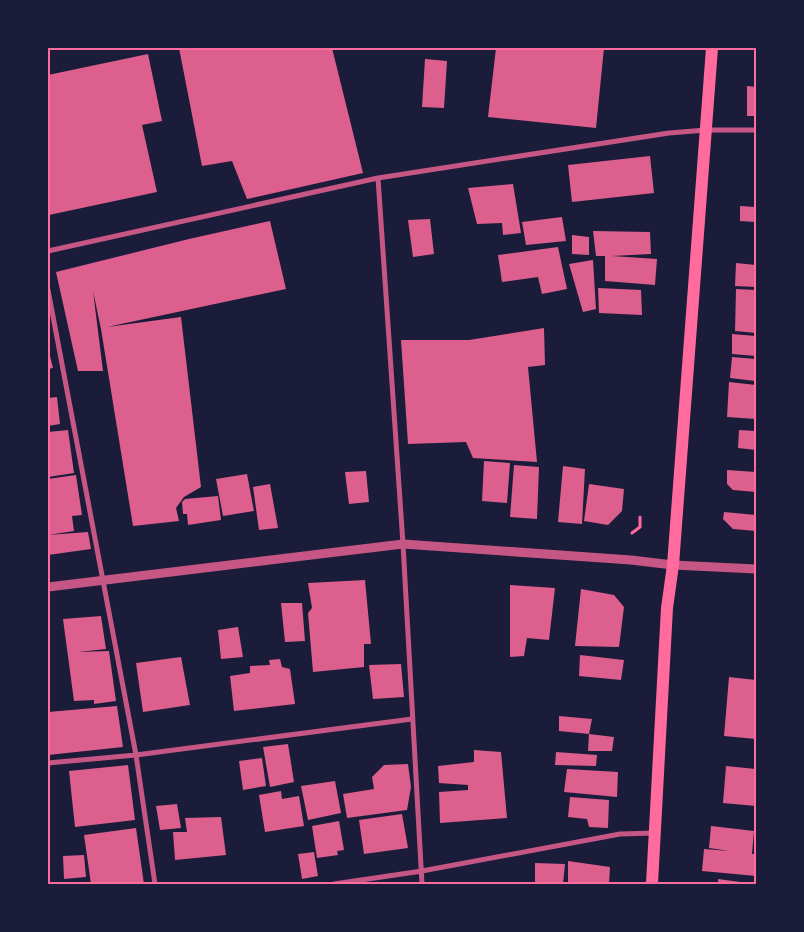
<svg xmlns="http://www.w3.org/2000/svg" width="804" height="932" viewBox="0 0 804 932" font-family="'Sofia Sans Condensed',sans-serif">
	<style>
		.building { fill: #dd5f8e }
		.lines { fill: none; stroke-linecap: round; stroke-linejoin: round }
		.path { stroke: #ff6b9d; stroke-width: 3 }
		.minor { stroke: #c65784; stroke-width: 5 }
		.tertiary { stroke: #c65784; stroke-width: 9 }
		.primary { stroke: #ff6b9d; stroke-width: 12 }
		.neatline { fill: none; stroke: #ff6b9d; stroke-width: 2 }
	</style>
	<rect width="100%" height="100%" fill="#1b1b3a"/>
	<path class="building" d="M179 48H332L363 173 247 199 232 161 202 166Z
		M496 48H604L596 128 488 117Z
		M148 54 162 121 142 125 157 192 49 215 48 75Z
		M425 59 447 61 444 108 422 107Z
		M747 86 756 87V116H747Z
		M650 156 654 193 572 202 568 165Z
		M513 184 521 233 503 235 502 223 477 224 468 188Z
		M740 206 756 207V222L740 221Z
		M562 217 566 241 526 245 522 222Z
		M430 219 434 254 413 257 408 220Z
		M270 221 286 289 107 327 181 317 201 487 184 497 176 508 179 521 133 526 101 329 93 291 103 371H78L56 272 189 239Z
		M593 231 650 232 651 254 612 256 657 259 655 285 605 281V256H596Z
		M572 235 589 237V255L572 254Z
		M558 247 567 289 542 294 538 277 502 282 498 255Z
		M593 260 596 309 583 312 569 264Z
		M736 263 756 265V287L735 286Z
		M598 288 641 290 642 315 599 313Z
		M736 289 756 290V333L735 331Z
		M544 328 545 365 528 367 537 462 473 458 466 442 408 444 401 340H469Z
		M732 334 756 336V356L732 354Z
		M48 348 53 368 48 369Z
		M732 357 756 359 755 381 730 378Z
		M729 382 756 385V419L727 417Z
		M57 397 60 424 48 426V398Z
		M68 430 74 473 48 477V432Z
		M739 430 756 431V450L738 448Z
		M484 461 510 463 507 503 482 501Z
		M514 465 539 467 537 519 510 517Z
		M563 466 585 469 582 524 558 522Z
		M727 470 756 472V492L733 490 727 484Z
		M366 471 369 502 349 504 345 472Z
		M247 474 254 511 223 516 216 479Z
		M76 475 82 515 72 516 74 531 48 535V479Z
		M270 484 278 528 259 530 253 487Z
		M589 484 624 489 622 511 608 525 584 521Z
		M218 496 221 520 188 525 187 514H183L182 502 185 499Z
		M724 512 756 515V531L733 529 723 519Z
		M88 532 91 549 48 555V535Z
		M365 580 371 644H364V667L313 672 308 613 312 608 308 583Z
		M510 585 555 588 549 640 527 638 524 656 510 657Z
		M581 589 614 595 624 607 619 647 575 646Z
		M281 603H302L305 641 285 642Z
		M101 616 106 649 78 652 109 651 116 701 94 704V700L74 701 63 619Z
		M238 627 243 657 221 659 218 630Z
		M580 655 624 660 621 680 579 676Z
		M181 657 190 705 143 712 136 663Z
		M280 659 282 667 290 669 295 704 234 711 230 676 250 673V666L270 665 269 660Z
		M401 664 404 697 373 699 369 665Z
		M729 677 756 680V739L724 736Z
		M117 706 123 747 48 755V712Z
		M559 716 592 719 589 734 559 731Z
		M589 734 614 737 612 751H588Z
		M288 744 294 782 270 787 263 747Z
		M474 750 501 752 507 818 440 823 439 792 468 790V785L439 783 438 766 474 762Z
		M556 752 597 755 596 766 555 765Z
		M262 758 266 786 243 790 239 761Z
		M408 764 411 787 407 810 347 818 343 794 374 789 372 777 384 765Z
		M128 765 135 820 75 827 69 771Z
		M726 766 756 769V806L723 803Z
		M567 769 618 772 617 797 564 792Z
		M335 781 341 813 308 820 301 786Z
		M281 791 282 799 299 796 304 826 265 832 259 795Z
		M570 797 609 800 608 828 589 827 587 819 568 817Z
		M177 804 181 828 160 830 156 806Z
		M402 814 408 848 364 854 359 820Z
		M221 817 226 855 175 860 173 832H187L185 818Z
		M339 821 344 850 337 851 338 855 317 858 312 826Z
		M711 826 754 831 752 854H756V876L702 871 704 849 730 851 709 848Z
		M136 828 144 884H91L84 835Z
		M314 852 318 876 302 879 298 854Z
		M84 855 86 877 64 879 63 856Z
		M568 861 610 867 609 884H568Z
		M535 863 565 864 563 884H535Z
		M718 879 748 883V884H718Z"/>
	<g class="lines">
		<path class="path" d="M632 533 640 527V517"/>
		<path class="minor" d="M378 178 403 544 422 884
			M48 251 378 178 669 133 706 130H756
			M48 290 136 755 155 884
			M48 763 136 755 412 719
			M334 884 422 871 620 834 655 833"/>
		<path class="tertiary" d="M48 587 403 544 631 560 673 565 756 569"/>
		<path class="primary" d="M652 884 667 608 673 565 712 48"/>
	</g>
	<rect width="804" height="932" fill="none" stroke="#1b1b3a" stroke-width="98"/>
	<rect x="49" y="49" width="706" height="834" class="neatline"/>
</svg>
